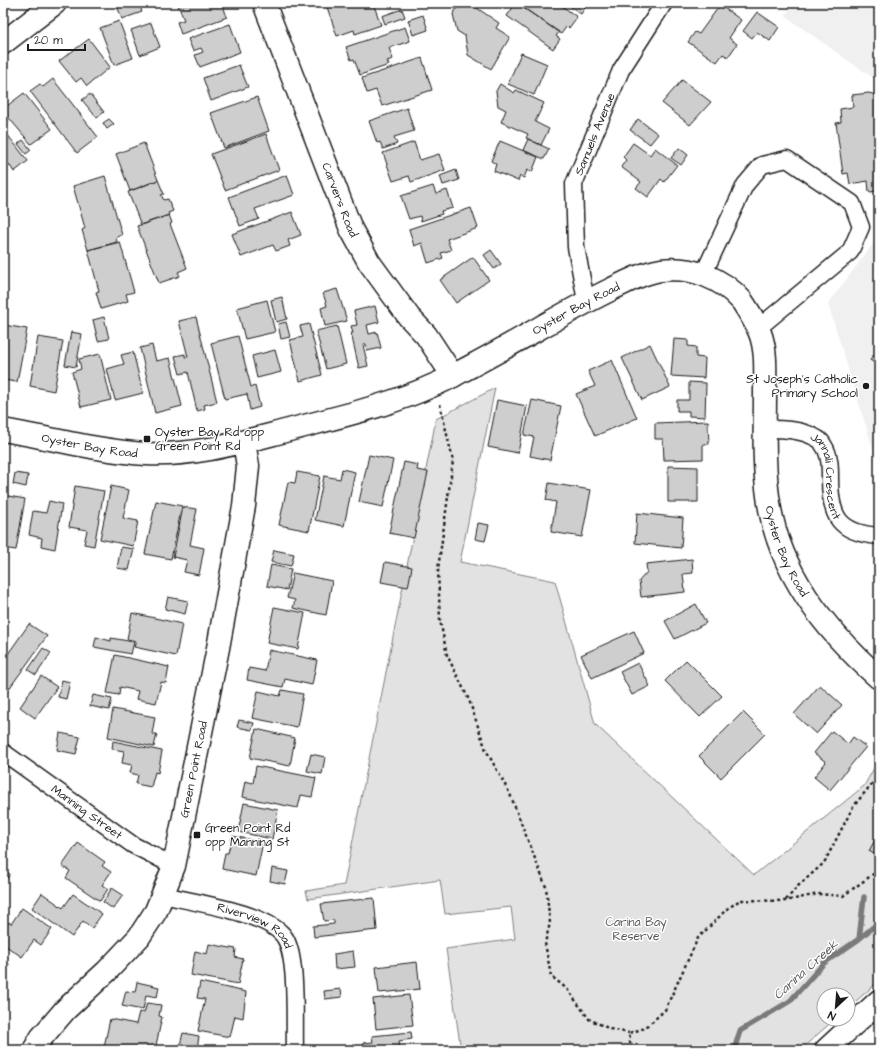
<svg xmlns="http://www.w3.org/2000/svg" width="882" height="1053" viewBox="0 0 882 1053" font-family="'Architects Daughter',sans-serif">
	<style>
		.built { fill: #f0f0f0 }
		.park { fill: #e2e2e2; stroke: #7f7f7f }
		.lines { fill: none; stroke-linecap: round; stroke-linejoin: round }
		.stream { stroke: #7a7a7a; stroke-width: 5.5 }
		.building { fill: #cecece; stroke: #1c1c1c }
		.street-casing { stroke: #1c1c1c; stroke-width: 19 }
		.secondary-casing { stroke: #1c1c1c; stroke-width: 25 }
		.path { stroke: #1c1c1c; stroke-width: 2.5; stroke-dasharray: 3 3; stroke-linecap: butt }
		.street { stroke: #fff; stroke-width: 16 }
		.secondary { stroke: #fff; stroke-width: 22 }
		.poi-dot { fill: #1c1c1c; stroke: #fff; stroke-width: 1.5 }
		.labels { text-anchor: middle; stroke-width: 3; stroke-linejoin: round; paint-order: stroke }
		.street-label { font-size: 12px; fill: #1c1c1c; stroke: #fff }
		.poi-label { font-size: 12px; fill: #1c1c1c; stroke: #fff; text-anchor: start }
		.park-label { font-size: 12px; fill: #575757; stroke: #fff }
		.water-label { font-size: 13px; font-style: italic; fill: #5a5a5a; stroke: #fff }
	</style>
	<rect width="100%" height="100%" fill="#fff"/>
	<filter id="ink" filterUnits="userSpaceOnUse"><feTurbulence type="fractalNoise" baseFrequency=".025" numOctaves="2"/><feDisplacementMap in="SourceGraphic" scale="8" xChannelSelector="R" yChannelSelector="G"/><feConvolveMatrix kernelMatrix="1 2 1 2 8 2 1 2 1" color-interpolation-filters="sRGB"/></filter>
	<g filter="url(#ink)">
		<path class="built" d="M794 3H879V82L785 16Z
			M879 236V468L828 304Z"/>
		<path class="park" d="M495 388 460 562 555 581 595 724 754 875 864 786 879 759V981L848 1008V995H824V1019H835L800 1050H461L446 949 515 939 511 907 445 914 440 880 308 899 306 891 344 885 436 419Z"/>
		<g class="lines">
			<path class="stream" d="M859 939 864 897
				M734 1050 740 1031 790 1001 824 963 859 939 879 922"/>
		</g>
		<path class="building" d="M116 3H139L142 12 122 19Z
			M183 3H222L227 17 181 34 177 22 184 20 178 5Z
			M338 3H373L381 25 355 34 354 30 337 36 327 7Z
			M460 3H467L474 6 499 23 496 28 510 37 491 69 468 55 465 36 457 31 453 14Z
			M516 3 559 32 556 36 560 39 553 49 507 16Z
			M517 3H558L577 17 569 28 567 26 561 34Z
			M566 3H588L581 14Z
			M720 5 741 20 729 38 737 44 728 57 723 54 717 62 688 42 695 32 699 34Z
			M402 9 405 17 385 24 382 16Z
			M757 12 779 27 770 41 757 32 752 38 743 31Z
			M423 15 428 30 413 35 408 20Z
			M119 21 133 58 114 65 100 28Z
			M151 23 160 47 140 55 131 30Z
			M230 24 240 52 200 67 195 55 203 52 201 48 193 51 188 39Z
			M405 27 410 41 389 48 393 59 387 61 389 65 360 75 354 59 351 60 346 47Z
			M89 39 110 67 87 86 81 78 76 82 59 61Z
			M521 53 547 64 534 95 508 84Z
			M422 58 432 90 382 106 376 90 367 93 362 78Z
			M239 65 248 87 211 101 203 78Z
			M53 79 98 137 77 153 30 91 40 84 43 87Z
			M682 80 711 102 690 125 662 103Z
			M500 84 514 93 516 90 544 103 535 122 549 129 541 145 526 138 528 134 501 122 506 110 498 106 496 91Z
			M24 93 52 129 31 144 3 111V109Z
			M869 93 879 96V191L869 192 868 181 850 184 848 173 843 174 836 123 841 122 840 109 853 107 852 95Z
			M90 94 104 112 97 118 82 100Z
			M257 97 269 131 224 148 211 113Z
			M407 108 414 131 394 137 397 144 383 149 380 142 377 143 369 121Z
			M109 119 114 124 107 129 103 123Z
			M638 119 658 134 650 144 630 130Z
			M3 129 28 161 14 172 9 164 3 169Z
			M266 134 279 170 225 190 211 154Z
			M528 139 549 149 544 159 523 150Z
			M23 140 31 150 26 154 18 144Z
			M500 141 538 157 532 172 527 170 524 178 520 176 518 181 494 171 496 164 491 161Z
			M414 142 420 160 439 154 445 170 411 182 409 176 393 181 383 153Z
			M144 143 158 180 130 191 116 154Z
			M633 143 650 155 655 148 677 165 664 182 661 179 648 197 636 188 641 182 621 167 626 160 623 157Z
			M679 148 688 155 681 165 671 158Z
			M456 170 459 180 443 185 440 176Z
			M287 175 294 195 255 209 259 219 240 226 229 197Z
			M105 176 122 235 116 237 117 242 88 250 82 230 85 228 73 186Z
			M158 180 164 194 161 195 164 200 168 199 173 211 168 213 169 215 141 225 128 192Z
			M433 186 436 194 447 190 453 208 441 211 442 214 421 221 420 216 409 219 401 196Z
			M471 208 478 228 447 239 451 250 441 253 443 258 428 263 422 243 414 246 409 229Z
			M292 212 301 235 288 240 290 246 276 251 273 245 241 257 232 234Z
			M169 215 172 223 170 224 187 268 178 272 180 276 159 283 137 226Z
			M120 242 134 292 126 294 128 301 101 309 96 292 99 291 88 250Z
			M491 250 501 264 494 269 484 255Z
			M473 257 489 280 456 303 440 280Z
			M337 289 347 321 325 326 321 308 327 306 323 293Z
			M282 297 287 319 276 322 271 300Z
			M267 300 275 332 245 339 237 308Z
			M375 306 379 322 367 325 369 334 377 332 381 348 367 351 366 344 363 345 368 366 359 368 351 333H353L351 326 357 325 354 311Z
			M104 317 109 339 98 341 93 320Z
			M196 317 217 402 204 405 205 409 197 411 188 372 180 374 175 356 185 354V357H188L179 321Z
			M286 322 290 337 281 339 278 324Z
			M309 324 322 375 300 381 290 340 303 337 300 326Z
			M4 325 27 329 17 382 3 380Z
			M337 326 346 364 326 369 316 331Z
			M71 332 82 334 76 367 65 365Z
			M238 336 251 387 255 386 260 407 250 410 247 394 225 399 211 343Z
			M38 337 63 341 54 391 30 386Z
			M674 339 688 340V346L696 347V357L705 358 704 378 671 376Z
			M650 344 670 387 642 400 622 358Z
			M152 345 156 361 170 358 182 406 155 413 140 348Z
			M879 347V366L870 360Z
			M275 350 281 372 257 378 252 356Z
			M133 352 143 393 115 400 107 369 124 364 121 355Z
			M100 354 111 400 81 407 72 372 81 369 79 359Z
			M612 360 637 418 595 436 576 394 595 386 588 371Z
			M689 382 706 383 705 417 689 416V411H677V400H689Z
			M497 400 527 406 518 453 488 447Z
			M532 400 561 406 550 460 530 456 534 437 524 435Z
			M708 421 709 444H703V459L664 460 663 439H655V423Z
			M369 455 393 460 383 507 359 502Z
			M404 462 418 465 417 470 428 472 414 538 389 533Z
			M668 466 698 467V502H668Z
			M342 469 355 472 344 526 315 520 324 476 340 479Z
			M297 472 320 476 309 531 279 525 288 482 295 483Z
			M15 473 28 475 26 487 13 484Z
			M549 483 591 490 582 537 551 532 556 502 546 500Z
			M75 486 104 491 94 546 84 544 87 530 69 527Z
			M111 486 129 490 123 518 138 521 133 546 100 539Z
			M3 495 25 499 16 550 3 548 5 529H3Z
			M49 501 62 504 55 549 41 546 42 538 29 535 33 511 46 513Z
			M156 501 182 506 171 559 145 554Z
			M183 507 197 509 190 545 204 548 199 575 184 572 187 560 173 557Z
			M637 513 683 518 681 548 635 543Z
			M478 523 489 525 485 541 475 539Z
			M121 547 134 549 129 570 117 568Z
			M274 550 294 554 291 566 271 562Z
			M692 559 693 573 683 574 685 592 641 597 639 581 647 572 646 564Z
			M385 562 412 567 408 587 381 582Z
			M271 565 291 569 287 590 267 586Z
			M293 573 332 581 326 615 293 608 295 600 287 598Z
			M168 597 188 601 185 614 165 609Z
			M696 604 706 623 675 639 665 621Z
			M274 607 305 613 298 649 267 643Z
			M132 613 182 624 176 656 134 647 136 641 127 639Z
			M29 624 47 636 6 693 3 691V661Z
			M634 631 644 653 592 678 581 655Z
			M96 637 111 641V638L134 642 131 654 94 647Z
			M43 648 51 653 36 675 28 670Z
			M269 650 317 660 312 685 285 679 283 687 247 680 249 668 265 671Z
			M115 655 169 667 166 683 161 682 156 703 136 699 138 691 120 687 119 695 107 693Z
			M686 660 722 696 700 717 665 681Z
			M638 663 650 686 632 695 620 672Z
			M41 676 57 687 35 718 20 707Z
			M62 680 70 682 66 699 58 697Z
			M820 685 842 705 816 734 794 714Z
			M282 690 303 694 297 727 252 718 258 691 280 696Z
			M93 695 112 699 109 710 90 706Z
			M113 709 155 717 152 734H157L154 747 108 737Z
			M743 712 765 734 721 778 699 756Z
			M239 720 254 723 252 730 237 727Z
			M256 729 295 738 290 766 250 758Z
			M832 731 848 744 853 737 866 747 830 790 814 777 826 762 814 753Z
			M60 733 80 737 76 754 57 750Z
			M113 741 162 751 158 773 155 772 151 787 136 784 138 775 130 773 132 765 122 763 124 751 112 749Z
			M311 754 325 757 322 774 307 771Z
			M256 766 316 778 312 797 301 795 298 808 242 797 245 781 253 783Z
			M244 803 278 810 272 839 238 832Z
			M232 836 263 842 256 876 222 869 225 853H228Z
			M876 838 879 840V857L869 851Z
			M78 843 105 862 102 866 111 872 102 885 108 889 100 901 66 878 70 871 62 866Z
			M272 868 288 871 285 884 270 881Z
			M3 870 10 874 3 884Z
			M112 888 123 895 113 909 103 902Z
			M42 893 63 908 73 894 102 914 92 928 83 921 72 937 32 908Z
			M374 898 377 930 314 937 313 926 334 924V920L324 921 321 904Z
			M22 908 52 929 41 945 34 940 22 957 3 944V931L9 922 11 924Z
			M209 944 236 949 235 957 243 959 238 984 191 975 195 951 207 954Z
			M353 951 355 967 335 969 334 954Z
			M3 960 9 964 3 973Z
			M417 962 420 989 379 993 376 967Z
			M3 973 7 975 3 981Z
			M137 982 159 987 157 997 146 995 143 1010 122 1006 126 991 135 992Z
			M200 982 246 992 243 1018 235 1016 230 1037 198 1031 205 999 197 998Z
			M341 989 342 997 325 999 324 991Z
			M409 995 413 1025 376 1029 373 999Z
			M147 1003 161 1005 159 1016 162 1017 155 1050H120L104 1047 110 1019 136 1024 139 1012 144 1013Z
			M411 1032 412 1039 399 1041 400 1050H364L363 1043 373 1042 372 1036Z
			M183 1033 199 1036 197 1049 180 1045Z"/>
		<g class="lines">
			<g class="street-casing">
				<g id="street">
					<path d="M703 275 745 185 762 165 787 159 852 203 861 227 850 252 757 329"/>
					<path id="s1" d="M586 301 576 247 574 184 621 70 664 3"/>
					<path id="s2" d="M765 429C783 429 802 429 818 439 821 440 822 443 824 446 830 455 830 467 830 478 830 517 839 533 879 536"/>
					<path id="s3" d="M3 752 133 845 174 866"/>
					<path id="s4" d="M163 895C192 902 270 913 285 938 298 959 294 1024 295 1050"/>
				</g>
			</g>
			<g class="secondary-casing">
				<g id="secondary">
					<path id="s5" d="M264 3 351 229 369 262 409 317 426 335 453 376"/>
					<path d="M3 43 55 3"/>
					<path id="s6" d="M3 430C50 438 99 451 147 454 196 456 242 442 289 430 338 417 388 406 434 385 449 379 463 370 477 363 522 339 565 312 610 290 626 282 643 273 661 270 691 266 722 278 742 301 748 310 756 323 760 333 767 351 765 374 765 393 765 427 763 462 768 496 777 571 825 630 879 678"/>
					<path id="s7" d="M34 1050 41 1038 65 1010 107 971 139 937 156 911 174 866 218 648 244 506 248 466 244 442"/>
					<path d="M826 1050 879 1001"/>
				</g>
			</g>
			<path class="path" d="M440 404 453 461 438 569 440 620 447 655 469 700 486 750 510 794 546 887 550 923 545 943 551 976 567 989 589 1019 610 1029 629 1033
				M786 900 798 886 824 863 853 807 879 775
				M631 1050 629 1033 645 1028 665 1010 698 938 727 909 740 900 785 901 818 894 843 896 879 870"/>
			<use href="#street" class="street"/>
			<use href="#secondary" class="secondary"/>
		</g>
	</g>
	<g class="poi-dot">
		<circle cx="866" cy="386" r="4"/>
		<rect x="143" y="435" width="8" height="8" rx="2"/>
		<rect x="193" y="831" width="8" height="8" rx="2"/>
	</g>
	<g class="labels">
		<g class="street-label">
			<text dy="4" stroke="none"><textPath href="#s1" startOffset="172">Samuels Avenue</textPath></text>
			<text dy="4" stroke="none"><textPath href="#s5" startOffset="211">Carvers Road</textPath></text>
			<text dy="4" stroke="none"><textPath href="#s6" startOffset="604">Oyster Bay Road</textPath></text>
			<text dy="4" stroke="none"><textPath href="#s6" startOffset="88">Oyster Bay Road</textPath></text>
			<text dy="4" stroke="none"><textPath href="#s2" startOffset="93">Jannali Crescent</textPath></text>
			<text dy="4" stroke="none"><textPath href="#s6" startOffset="1047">Oyster Bay Road</textPath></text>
			<text dy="4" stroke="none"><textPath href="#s7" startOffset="333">Green Point Road</textPath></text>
			<text dy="4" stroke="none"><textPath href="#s3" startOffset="103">Manning Street</textPath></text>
			<text dy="4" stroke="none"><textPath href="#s4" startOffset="99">Riverview Road</textPath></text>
		</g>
		<g class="poi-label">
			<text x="858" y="383" text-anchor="end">St Joseph's Catholic<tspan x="858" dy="14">Primary School</tspan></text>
			<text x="155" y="436">Oyster Bay Rd opp<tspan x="155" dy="14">Green Point Rd</tspan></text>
			<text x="205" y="832">Green Point Rd<tspan x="205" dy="14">opp Manning St</tspan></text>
		</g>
		<g class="park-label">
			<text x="636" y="926">Carina Bay<tspan x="636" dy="14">Reserve</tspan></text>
		</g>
		<g class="water-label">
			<text transform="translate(805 969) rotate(-42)" y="5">Carina Creek</text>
		</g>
	</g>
	<rect width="882" height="1053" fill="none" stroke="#fff" stroke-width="16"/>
	<rect x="8" y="8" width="866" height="1037" fill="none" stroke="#1c1c1c" stroke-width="1.5" filter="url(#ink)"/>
	<g transform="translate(836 1007) rotate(206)"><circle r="19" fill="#ffffff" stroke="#a4a4a4"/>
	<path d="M0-3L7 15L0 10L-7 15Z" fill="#1c1c1c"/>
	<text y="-6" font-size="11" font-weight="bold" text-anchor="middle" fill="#1c1c1c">N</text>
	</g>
	<path d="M28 44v6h57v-6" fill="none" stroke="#1c1c1c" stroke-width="2"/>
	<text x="34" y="44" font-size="12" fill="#1c1c1c" stroke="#ffffff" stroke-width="3" paint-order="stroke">20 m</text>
</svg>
